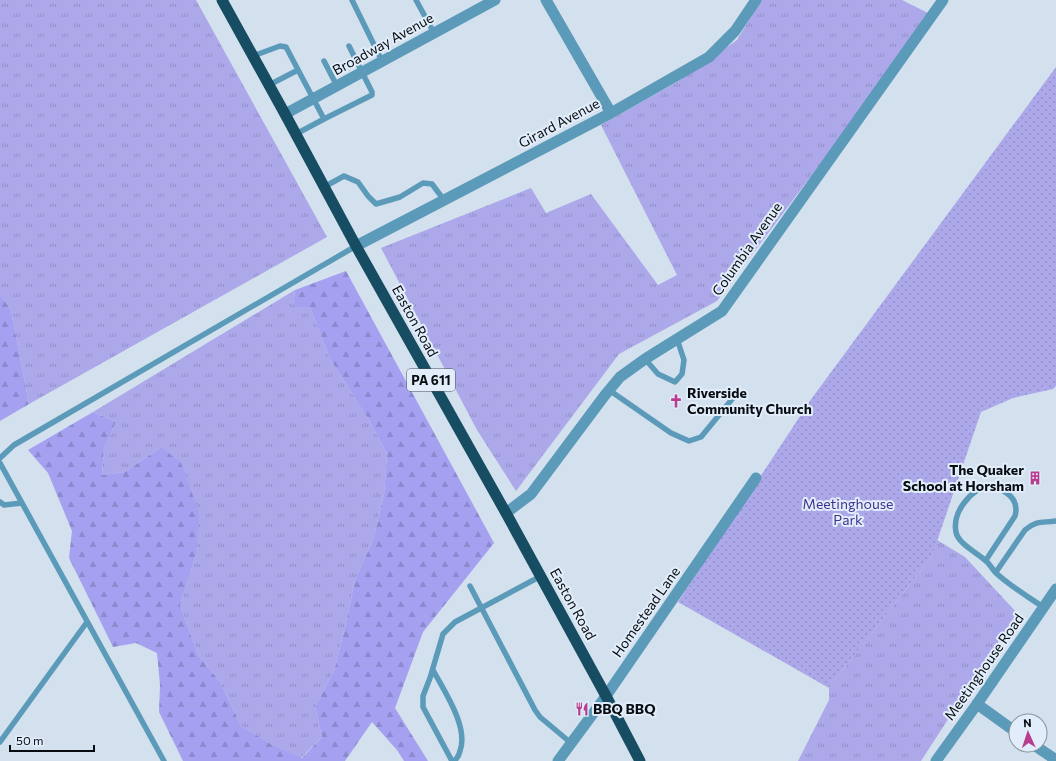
<svg xmlns="http://www.w3.org/2000/svg" width="1056" height="761" viewBox="0 0 1056 761" font-family="Commissioner,sans-serif">
	<style>
		.grass { fill: url(#grass-tufts) }
		.forest { fill: url(#forest-firs) }
		.park { fill: url(#park-dots) }
		.lines { fill: none; stroke-linecap: round; stroke-linejoin: round }
		.service { stroke: #5b9ab8; stroke-width: 5.5 }
		.minor { stroke: #5b9ab8; stroke-width: 11 }
		.tertiary { stroke: #5b9ab8; stroke-width: 11 }
		.trunk { stroke: #164d62; stroke-width: 11 }
		.labels { text-anchor: middle; stroke-width: 4; stroke-linejoin: round; paint-order: stroke }
		.shield { fill: #e1edfa; stroke: #495056; stroke-width: 1 }
		.shield-label { font-size: 13px; font-weight: bold; fill: #080c10 }
		.street-label { font-size: 14px; fill: #080c10; stroke: #e1edfa }
		.poi-label { font-size: 14px; font-weight: bold; fill: #080c10; stroke: #e1edfa; text-anchor: start }
		.park-label { font-size: 14px; fill: #45338f; stroke: #e1edfa }
	</style>
	<defs>
		<pattern id="grass-tufts" width="24" height="20" patternUnits="userSpaceOnUse"><rect width="24" height="20" fill="#aca8ea"/><path d="M3 7l-1-3M5 7V3M7 7l1-3M15 17l-1-3M17 17v-4M19 17l1-3" fill="none" stroke="#928fc8"/></pattern>
		<pattern id="forest-firs" width="22" height="20" patternUnits="userSpaceOnUse"><rect width="22" height="20" fill="#a6a0f1"/><path d="M5 1l3.5 6h-7zM16 11l3.5 6h-7z" fill="#8d89ce"/></pattern>
		<pattern id="park-dots" width="8" height="8" patternUnits="userSpaceOnUse"><rect width="8" height="8" fill="#aca8ea"/><path d="M2 2h.1M6 6h.1" fill="none" stroke="#928fc8" stroke-width="1.8" stroke-linecap="round"/></pattern>
	</defs>
	<rect width="100%" height="100%" fill="#d3e0ed"/>
	<path class="grass" d="M0 0H196L327 237 29 404 11 310 0 294Z
		M761 0H902L932 15 717 301 619 354 516 491 477 430 381 248 531 188 546 213 591 194 658 285 677 275 601 125 675 83 737 40Z
		M295 290 293 307H310L330 359 369 420 387 454 384 494 373 540 355 580 344 632 334 671 315 707 322 737 301 758 271 744 241 726 221 683 198 655 180 605 196 555 161 447 125 472 102 475 104 448 116 422 93 412Z
		M937 540 965 557 1017 613 921 761H798L829 700V688L932 556Z"/>
	<path class="forest" d="M346 271 494 543 423 632 395 708 428 761H404L397 750 372 722 345 761H183L159 712 160 685 157 653 136 643 113 647 69 558 72 531 48 473 28 450 93 412 116 422 104 448 102 475 125 472 161 447 181 463 199 512 196 555 180 605 198 655 221 683 241 726 271 744 302 758 322 737 315 707 334 671 344 632 355 580 373 540 384 494 387 454 369 420 330 359 310 307H293L295 290Z
		M0 294 11 310 29 404 0 421Z"/>
	<path class="park" d="M1056 67V386L1053 389 1013 398 981 412 932 556 829 688 678 602 812 398Z"/>
	<g class="lines">
		<path class="service" d="M352 0 382 61
			M416 0 434 33
			M253 56 280 46 286 47 324 119 296 134
			M324 61 337 86
			M269 85 298 70
			M324 119 372 95V92L349 46
			M324 187 344 176 358 182 368 196 376 204 400 197 423 183 432 184 444 200
			M645 359 658 374 675 382 682 374 684 360 677 339
			M609 390 671 433 689 441 701 437 733 398
			M0 458 14 445 356 246
			M0 463 164 761
			M0 502 4 505 22 503
			M986 560 1015 516C1020 498 1004 488 988 487 978 487 970 495 964 503 958 511 954 522 956 532 958 544 978 553 986 561 990 564 992 569 996 573 1010 586 1027 596 1043 607
			M996 572 1025 530C1036 520 1043 523 1056 521
			M470 586 535 710 540 717 571 743
			M433 670C444 691 469 727 460 751 459 755 458 758 454 761
			M0 742 87 622
			M452 761 423 707V696L430 678 443 634 455 622 541 576"/>
		<path class="minor" d="M546 0 611 113
			M285 114 495 0
			M356 246 611 113 709 57 735 31 756 0
			M506 513 531 494 605 395 620 377 645 359 722 311 943 0
			M977 704 1016 732
			M1034 745 1056 760
			M558 761 606 696 756 478"/>
		<path class="tertiary" d="M936 761 977 704 1056 589"/>
		<path class="trunk" d="M222 0 285 114 356 246 506 513 606 696 640 761"/>
	</g>
	<defs>
		<g id="church-bare" transform="scale(1.08)"><path d="M-1.2-6h2.4v3.5h3.3v2.4h-3.3V6h-2.4V-.1h-3.3v-2.4h3.3Z" fill="#b83d8f" stroke="#e1edfa" stroke-width="2.5" paint-order="stroke"/></g>
		<g id="building-bare" transform="scale(1.08)"><path d="M-4-6H4V6H1V3H-1V6H-4ZM-2.5-4.3h1.7v1.8h-1.7ZM.8-4.3h1.7v1.8H.8ZM-2.5-1h1.7V.8h-1.7ZM.8-1h1.7V.8H.8Z" fill="#b83d8f" stroke="#e1edfa" stroke-width="2.5" paint-order="stroke"/></g>
		<g id="restaurant-bare" transform="scale(1.08)"><path d="M-5-6h1v4h1v-4h1v4h1v-4h1v5L-1.5 .5V6h-2V.5L-5-1ZM5-6V6H3V1.5H1.5Q1.5-4 5-6Z" fill="#b83d8f" stroke="#e1edfa" stroke-width="2.5" paint-order="stroke"/></g>
	</defs>
	<g fill-rule="evenodd">
		<use href="#church-bare" x="676" y="401"/>
		<use href="#building-bare" x="1035" y="478"/>
		<use href="#restaurant-bare" x="582" y="709"/>
	</g>
	<g class="labels">
		<rect class="shield" x="407" y="369" width="48" height="22" rx="3"/>
		<g class="shield-label">
			<text x="431" y="385">PA 611</text>
		</g>
		<g class="street-label">
			<text transform="translate(383 44) rotate(-29)" y="5">Broadway Avenue</text>
			<text transform="translate(559 123) rotate(-28)" y="5">Girard Avenue</text>
			<text transform="translate(747 249) rotate(-55)" y="5">Columbia Avenue</text>
			<text transform="translate(415 321) rotate(61)" y="5">Easton Road</text>
			<text transform="translate(573 604) rotate(61)" y="5">Easton Road</text>
			<text transform="translate(646 612) rotate(-55)" y="5">Homestead Lane</text>
			<text transform="translate(984 667) rotate(-55)" y="5">Meetinghouse Road</text>
		</g>
		<g class="poi-label">
			<text x="687" y="398">Riverside<tspan x="687" dy="16">Community Church</tspan></text>
			<text x="1024" y="475" text-anchor="end">The Quaker<tspan x="1024" dy="16">School at Horsham</tspan></text>
			<text x="593" y="714">BBQ BBQ</text>
		</g>
		<g class="park-label">
			<text x="848" y="509">Meetinghouse<tspan x="848" dy="16">Park</tspan></text>
		</g>
	</g>
	<g transform="translate(1028 733) rotate(357)"><circle r="19" fill="#e1edfa" stroke="#8a939c"/>
	<path d="M0-3L7 15L0 10L-7 15Z" fill="#b83d8f"/>
	<text y="-6" font-size="11" font-weight="bold" text-anchor="middle" fill="#080c10">N</text>
	</g>
	<path d="M10 745v6h84v-6" fill="none" stroke="#080c10" stroke-width="2"/>
	<text x="16" y="745" font-size="12" fill="#080c10" stroke="#e1edfa" stroke-width="3" paint-order="stroke">50 m</text>
</svg>
